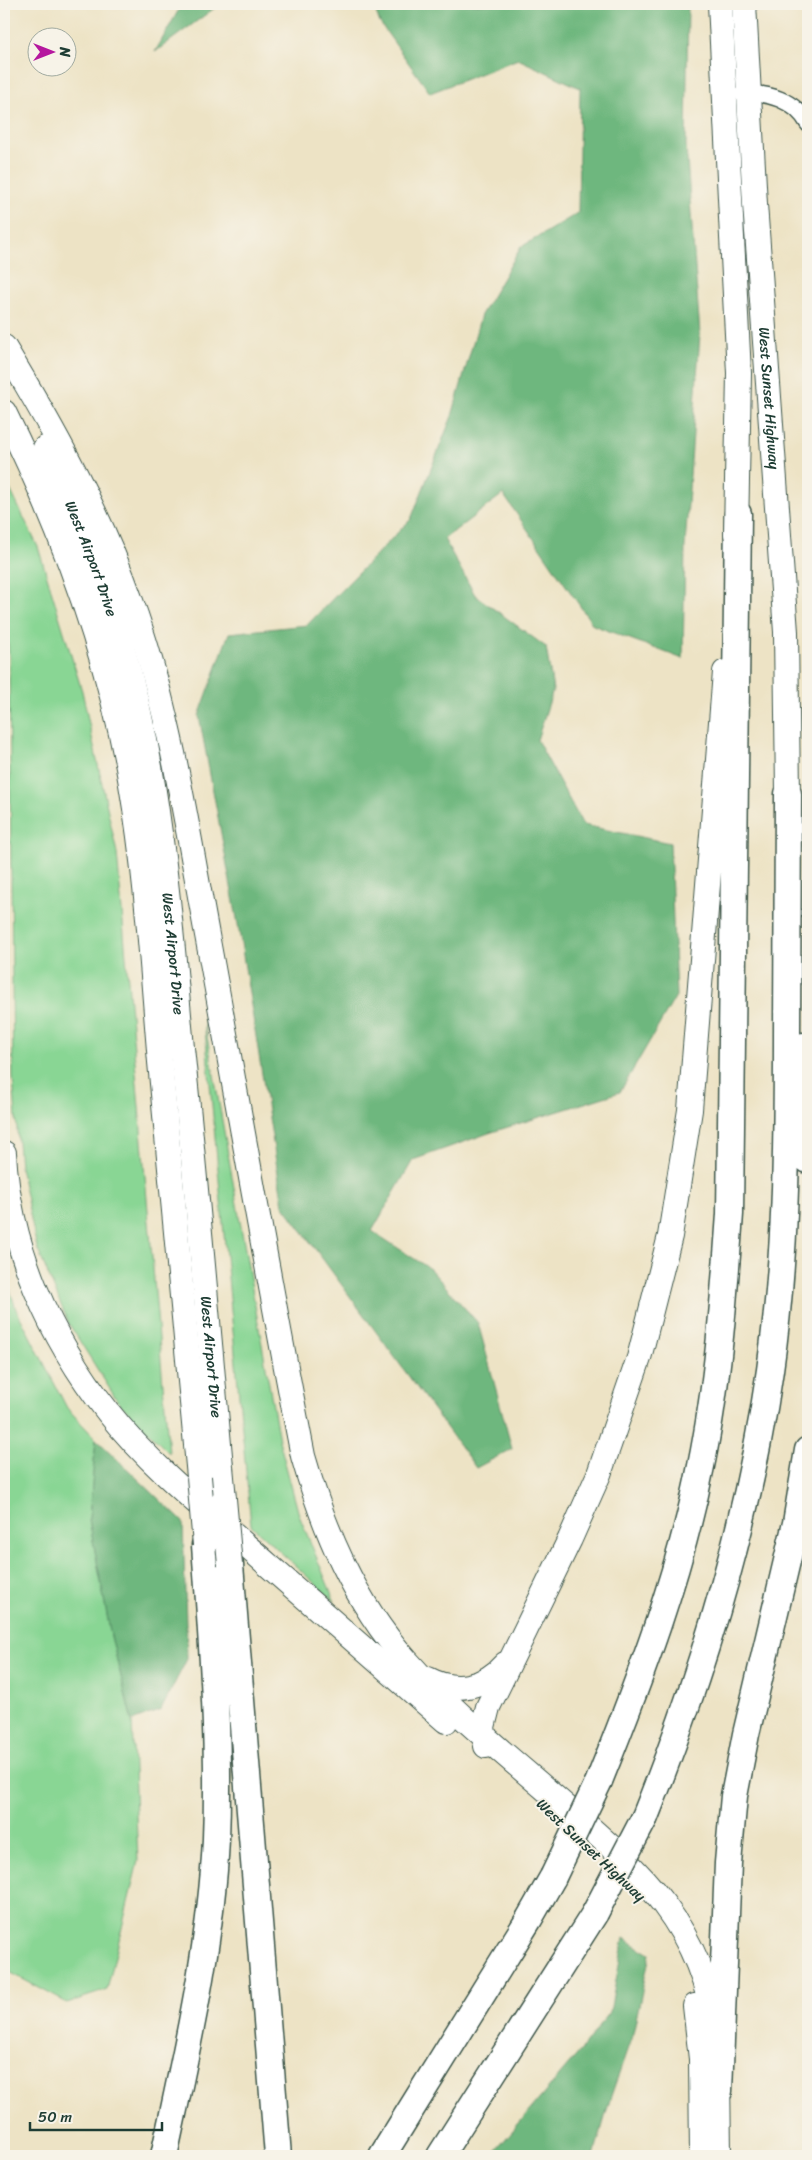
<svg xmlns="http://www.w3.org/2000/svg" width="812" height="2160" viewBox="0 0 812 2160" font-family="Sriracha,sans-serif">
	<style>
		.green { fill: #89d694; stroke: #548a64 }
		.forest { fill: #6eb77e; stroke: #467a59 }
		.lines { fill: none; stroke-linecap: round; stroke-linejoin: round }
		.street-casing { stroke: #3e564a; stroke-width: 18 }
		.primary-casing { stroke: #3e564a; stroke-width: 26 }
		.highway-casing { stroke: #3e564a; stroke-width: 29 }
		.street { stroke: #fff; stroke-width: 15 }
		.primary { stroke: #fff; stroke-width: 24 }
		.highway { stroke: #fff; stroke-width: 26 }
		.primary-bridge-casing { stroke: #3e564a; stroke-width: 26; stroke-linecap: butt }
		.highway-bridge-casing { stroke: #3e564a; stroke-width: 29; stroke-linecap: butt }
		.primary-bridge { stroke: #fff; stroke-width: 24 }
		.highway-bridge { stroke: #fff; stroke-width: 26 }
		.labels { text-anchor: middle; stroke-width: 4; stroke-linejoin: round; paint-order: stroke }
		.street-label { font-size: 15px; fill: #1f3d34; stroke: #f7f3e8 }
	</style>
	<rect width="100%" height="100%" fill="#f7f3e8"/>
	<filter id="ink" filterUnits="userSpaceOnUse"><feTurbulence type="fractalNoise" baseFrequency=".02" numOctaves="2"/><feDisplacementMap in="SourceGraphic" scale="10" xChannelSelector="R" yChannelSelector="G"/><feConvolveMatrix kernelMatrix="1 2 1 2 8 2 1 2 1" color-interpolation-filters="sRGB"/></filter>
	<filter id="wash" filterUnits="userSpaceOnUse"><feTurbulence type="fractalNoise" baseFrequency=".0096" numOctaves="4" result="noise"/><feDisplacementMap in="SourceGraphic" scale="20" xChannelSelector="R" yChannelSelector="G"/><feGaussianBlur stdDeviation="1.12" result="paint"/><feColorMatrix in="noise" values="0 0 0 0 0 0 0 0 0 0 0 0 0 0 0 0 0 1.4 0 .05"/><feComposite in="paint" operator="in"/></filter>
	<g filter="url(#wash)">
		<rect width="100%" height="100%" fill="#ede3c5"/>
		<path class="green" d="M4 477 38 547 82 691 117 853 169 1453 118 1402 69 1324 37 1248 20 1167 13 1078 9 655 4 599Z
			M204 1019 279 1440 299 1515 335 1602 251 1525Z
			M4 1271 16 1309 67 1408 96 1439 89 1519 111 1636 132 1721 138 1861 107 1990 67 2003 4 1969Z"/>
		<path class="forest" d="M182 4H220L155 52Z
			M373 4H688L686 146 700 334 685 546 683 659 593 625 503 494 444 539 475 595 546 647 553 690 537 740 583 825 670 843 676 996 620 1092 489 1133 413 1160 372 1231 430 1269 478 1323 512 1449 476 1468 283 1205 238 924 199 716 229 633 307 625 411 519 452 416 481 315 521 247 578 213 580 88 518 59 430 93 380 23Z
			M96 1439 183 1522 187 1659 161 1710 132 1721 111 1636 89 1519Z
			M624 1938 650 1954 633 2033 611 2096 594 2156H491L582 2049 610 2012Z"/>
	</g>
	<g filter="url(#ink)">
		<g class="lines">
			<g class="street-casing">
				<path id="street" d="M742 94C768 92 795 100 808 124"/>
			</g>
			<g class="primary-casing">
				<g id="primary">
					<path d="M720 4 739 373 736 534"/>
					<path id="s1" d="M744 4 755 204 786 632 788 794"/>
					<path d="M4 347C53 428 99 511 131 601 169 704 187 827 207 935 239 1109 269 1283 303 1456 324 1530 354 1601 406 1660 453 1713 511 1759 565 1806 640 1871 703 1927 715 2032"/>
					<path d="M4 412C63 531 108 653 131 784 147 876 152 970 160 1062 173 1201 187 1339 199 1477"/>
					<path id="s2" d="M45 448C96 554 135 669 153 785 167 872 174 961 182 1048 198 1198 210 1349 224 1499"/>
					<path d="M4 1153C9 1248 50 1338 108 1412 153 1469 213 1516 267 1564 326 1616 386 1668 446 1721"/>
					<path d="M428 1679C456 1694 485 1687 505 1664"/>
					<path d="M486 1746 483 1727 488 1707 570 1539 599 1474 639 1358 670 1236 690 1110 725 672"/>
					<path d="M695 2006 701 2059 702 2156"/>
					<path d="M718 2073 719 2156"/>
				</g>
			</g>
			<g class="highway-casing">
				<path id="highway" d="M804 1046 808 1160
					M230 1565 278 2156
					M599 1781C640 1679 680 1574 701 1466 718 1383 724 1298 730 1214L738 514
					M645 1817C703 1672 748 1524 770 1370 786 1259 787 1147 787 1035 787 955 788 874 788 794
					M719 2091 728 1863 734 1796 746 1734 796 1523 808 1450
					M164 2156C186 2052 211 1947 216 1839 220 1741 212 1643 205 1545
					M382 2156 529 1919 553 1877
					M440 2156 595 1913"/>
			</g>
			<use href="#street" class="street"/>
			<use href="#primary" class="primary"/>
			<use href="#highway" class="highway"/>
			<g class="primary-bridge-casing">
				<path id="primary-bridge" d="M199 1477 205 1545
					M224 1499 230 1565"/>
			</g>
			<g class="highway-bridge-casing">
				<path id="highway-bridge" d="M553 1877 599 1781
					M595 1913 645 1817"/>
			</g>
			<use href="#primary-bridge" class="primary-bridge"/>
			<use href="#highway-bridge" class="highway-bridge"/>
		</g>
	</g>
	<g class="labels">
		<g class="street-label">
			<text dy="5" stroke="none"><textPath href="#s1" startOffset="395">West Sunset Highway</textPath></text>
			<text dy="5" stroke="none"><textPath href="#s2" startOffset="120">West Airport Drive</textPath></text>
			<text dy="5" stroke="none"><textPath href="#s2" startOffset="525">West Airport Drive</textPath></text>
			<text dy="5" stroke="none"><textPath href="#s2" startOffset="930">West Airport Drive</textPath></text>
			<text transform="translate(591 1850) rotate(43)" y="5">West Sunset Highway</text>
		</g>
	</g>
	<rect width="812" height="2160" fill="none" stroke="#f7f3e8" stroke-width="20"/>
	<g transform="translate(52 52) rotate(90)"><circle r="24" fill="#f7f3e8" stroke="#a1aaa0"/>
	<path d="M0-4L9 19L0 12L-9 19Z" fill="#b5179e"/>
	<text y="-8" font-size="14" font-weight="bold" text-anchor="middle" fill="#1f3d34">N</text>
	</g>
	<path d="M30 2122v8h132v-8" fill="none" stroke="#1f3d34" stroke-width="2.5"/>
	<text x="38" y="2122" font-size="15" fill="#1f3d34" stroke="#f7f3e8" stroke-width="4" paint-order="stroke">50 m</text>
</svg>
